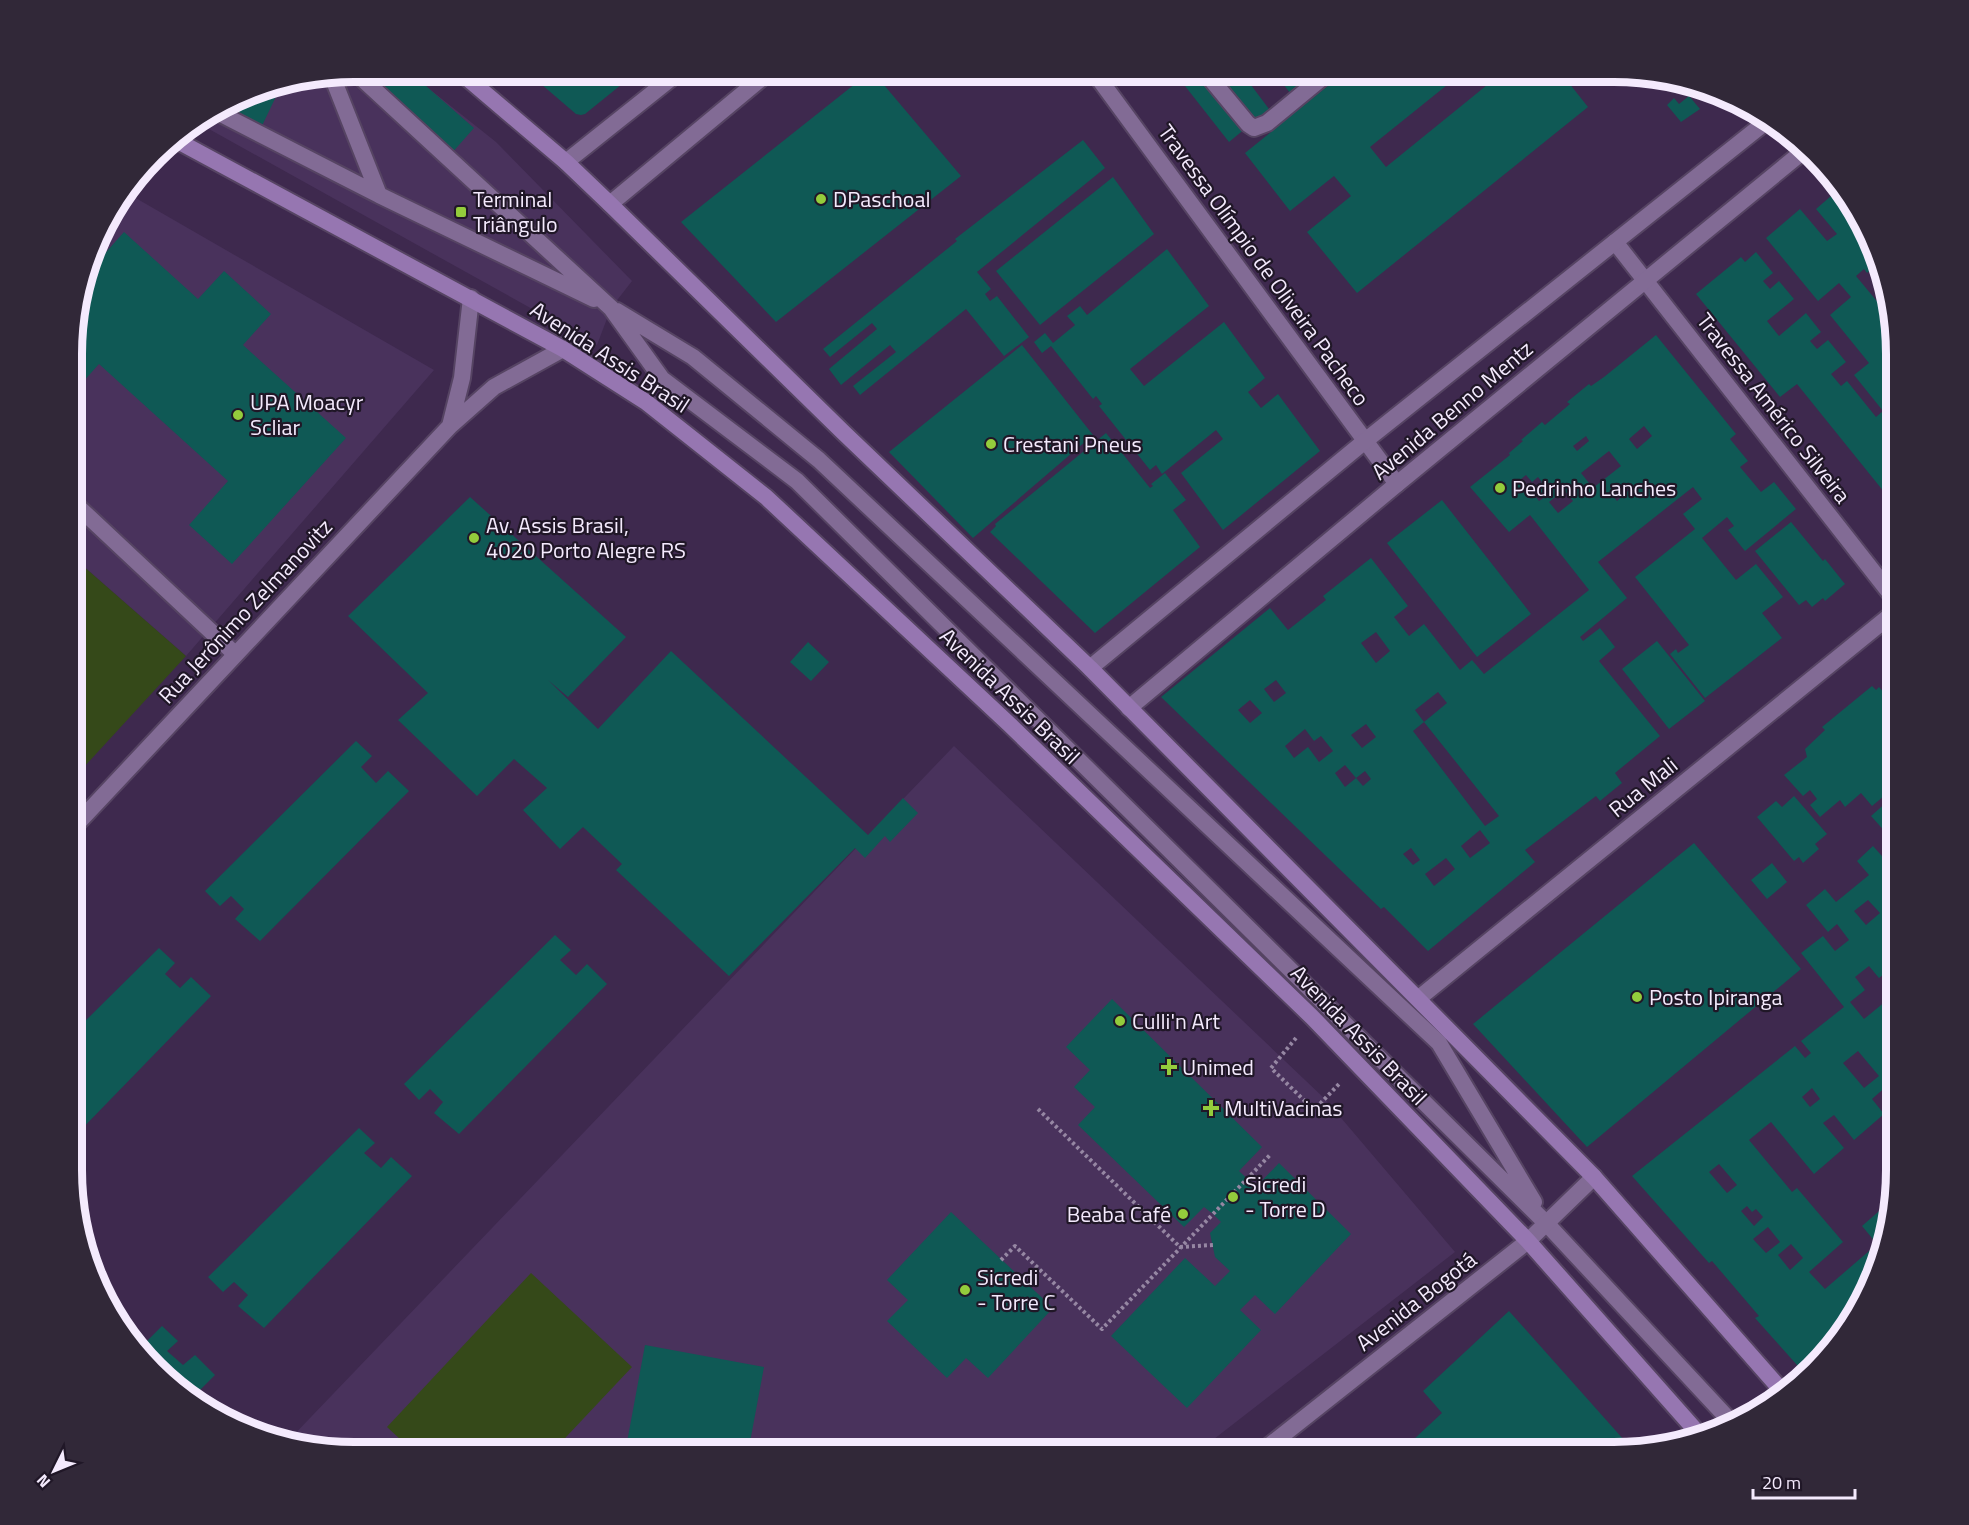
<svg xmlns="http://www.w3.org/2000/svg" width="1969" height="1525" viewBox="0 0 1969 1525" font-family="'Titillium Web',sans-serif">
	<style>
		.built { fill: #49325c }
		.green { fill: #354919 }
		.building { fill: #0f5955; fill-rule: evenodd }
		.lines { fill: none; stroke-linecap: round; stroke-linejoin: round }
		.service-casing { stroke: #564463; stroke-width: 20 }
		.minor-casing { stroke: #564463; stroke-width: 20 }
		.tertiary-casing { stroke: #564463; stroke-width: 20 }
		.secondary-casing { stroke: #564463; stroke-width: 20 }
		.path { stroke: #9687a3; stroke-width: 4; stroke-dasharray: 3 3; stroke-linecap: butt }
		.service { stroke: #826b95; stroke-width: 16 }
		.minor { stroke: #826b95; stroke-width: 16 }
		.tertiary { stroke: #826b95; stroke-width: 16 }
		.secondary { stroke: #9676b1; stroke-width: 16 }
		.poi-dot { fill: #94cc3c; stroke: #201727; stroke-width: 2 }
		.labels { text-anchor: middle; stroke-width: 4.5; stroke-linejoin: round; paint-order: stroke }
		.poi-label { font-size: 22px; fill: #f4eafd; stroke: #201727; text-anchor: start }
		.street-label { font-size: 22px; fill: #f4eafd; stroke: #201727 }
		.rim { fill: none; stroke: #f4eafd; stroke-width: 8 }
	</style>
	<rect width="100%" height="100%" fill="#3e294e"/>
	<path class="built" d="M355 72H408L496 142 632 281 611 308 597 345 200 124 263 87Z
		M127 193 434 370 186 656 74 558V317L110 214Z
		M954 746 1325 1099 1455 1252 1196 1453 336 1452 288 1441Z"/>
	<path class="green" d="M74 558 186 656 73 779Z
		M531 1273 632 1367 551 1453 414 1452 387 1427Z"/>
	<path class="building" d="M356 72H410L474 128 451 154Z
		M527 72H637L585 114 581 115 576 114Z
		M870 72H873L961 176 776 322 681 222Z
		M1174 72H1266L1251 85 1269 109 1229 142Z
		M1274 72H1315L1290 93Z
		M1345 72 1462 73 1370 147 1386 167 1492 81 1486 73H1561L1588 107 1357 293 1307 232 1351 196 1334 176 1290 211 1245 153Z
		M282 84 259 132 221 111 263 87Z
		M1689 96 1700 109 1681 122 1667 105 1674 98 1679 104Z
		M1083 140 1105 168 977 272 991 289 985 294 990 301 997 296 1029 337 1004 356 966 309 860 395 853 386 896 352 890 345 841 385 829 369 877 329 872 323 830 357 823 349 957 241 955 239Z
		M1113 177 1154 234 1040 325 996 271Z
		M1838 190 1868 230 1876 265 1867 273 1864 269 1856 276 1885 311 1886 309 1891 328 1887 332 1894 340 1897 354V450L1894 453 1897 457V508L1797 384 1780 397 1696 294 1741 257 1745 262 1756 252 1773 273 1763 281 1770 289 1779 281 1794 299 1767 321 1779 336 1806 313 1821 332 1810 341 1817 349 1828 340 1846 362 1831 374 1841 386 1847 381 1876 417 1883 411 1854 375 1869 363 1830 315 1851 297 1839 283 1818 301 1766 238 1800 209 1827 241 1837 234 1816 209Z
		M124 232 198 299 224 271 271 314 243 345 346 438 232 564 189 525 228 481 99 364 74 392V317L91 269Z
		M1167 249 1209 306 1130 369 1144 386 1224 322 1265 378 1248 392 1261 408 1278 394 1320 451 1223 530 1181 473 1223 439 1216 430 1162 474 1156 465 1150 470 1099 406 1102 404 1096 396 1093 399 1051 346 1042 353 1034 342 1045 333 1053 343 1075 325 1067 316 1080 306 1087 315Z
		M1656 335 1736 434 1730 439 1748 461 1740 467 1761 492 1774 482 1796 509 1745 551 1728 530 1734 526 1727 517 1702 538 1736 580 1756 564 1783 597 1762 613 1782 638 1705 698 1670 654 1676 649 1678 653 1689 645 1635 577 1695 529 1683 514 1702 499 1693 487 1598 562 1627 598 1580 637 1583 641 1600 628 1615 647 1599 661 1660 736 1615 773 1622 783 1600 801 1596 796 1525 850 1535 862 1428 951 1384 907 1381 909 1161 697 1270 608 1288 630 1326 600 1323 596 1371 558 1408 606 1394 617 1409 636 1424 624 1460 670 1472 660 1484 674 1589 590 1530 515 1509 532 1470 487 1510 455 1509 453 1523 441 1521 440 1542 422 1545 425 1570 404 1567 402 1589 384 1591 386 1604 377ZM1644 426 1652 436 1637 449 1629 439ZM1586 436 1589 441 1577 451 1573 446ZM1609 451 1621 466 1593 488 1581 473ZM1526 475 1532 482 1538 477 1542 482 1536 487 1545 497 1539 501 1521 479ZM1626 486 1629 490 1617 501 1613 496ZM1564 490 1573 501 1558 513 1549 502ZM1376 632 1390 651 1376 663 1361 643ZM1276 680 1286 693 1274 702 1264 689ZM1438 692 1447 703 1424 722 1499 816 1485 826 1413 731 1424 722 1415 710ZM1250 700 1262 713 1250 723 1238 710ZM1366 724 1376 737 1362 748 1351 735ZM1305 729 1314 741 1321 736 1333 751 1319 762 1308 747 1294 758 1285 746ZM1345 765 1356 778 1365 771 1371 779 1363 786 1356 778 1345 787 1335 773ZM1480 830 1490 843 1470 858 1461 846ZM1411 848 1420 860 1413 865 1403 854ZM1446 858 1455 869 1434 886 1425 874Z
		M1022 345 1093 435 973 538 889 452Z
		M1106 433 1150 488 1153 486 1151 484 1165 473 1186 500 1173 510 1200 547 1095 633 990 532 996 526 995 524Z
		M470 497 626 637 568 697 548 680 598 729 671 651 868 835 903 798 918 813 890 842 885 836 865 858 855 848 729 976 616 870 622 864 583 827 560 849 523 810 547 788 514 759 477 796 398 720 428 693 348 616Z
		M1442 500 1531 614 1477 657 1387 543Z
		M1791 522 1823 561 1825 559 1845 584 1825 601 1823 598 1812 607 1806 600 1799 605 1755 551Z
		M1657 641 1705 701 1669 729 1622 669Z
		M808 642 829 662 811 681 790 662Z
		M1872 686 1876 690 1879 687 1897 708V845L1871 816 1888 801 1884 796 1872 806 1861 793 1845 807 1840 800 1820 817 1810 805 1817 799 1810 790 1803 796 1784 775 1807 757 1805 749 1825 730 1822 727Z
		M356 741 372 756 361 767 376 783 388 771 409 791 260 941 235 919 244 909 231 896 220 906 205 891Z
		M1794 796 1827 834 1815 844 1819 849 1803 863 1799 857 1794 861 1757 817 1776 801 1782 807Z
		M1694 843 1801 969 1587 1147 1473 1024Z
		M1873 846 1897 873 1895 878 1897 881V944L1888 951 1897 964 1879 978 1869 966 1855 977 1865 990 1850 1002 1864 1019 1897 992 1896 1095 1888 1085 1872 1099 1884 1114 1854 1140 1834 1115 1823 1123 1844 1148 1814 1174 1771 1122 1749 1140 1792 1192 1797 1188 1843 1242 1809 1272 1825 1289 1876 1245 1882 1251 1875 1279 1827 1357 1805 1374 1755 1318 1759 1316 1712 1261 1709 1263 1632 1176 1795 1046 1805 1058 1811 1053 1801 1041 1844 1007 1801 953 1823 936 1835 951 1849 940 1837 924 1828 932 1806 905 1825 889 1836 902 1869 875 1857 861ZM1868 900 1880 913 1866 925 1854 911ZM1858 1051 1879 1076 1864 1088 1843 1063ZM1812 1088 1820 1099 1810 1107 1802 1097ZM1719 1164 1737 1185 1727 1193 1709 1172ZM1747 1206 1752 1212 1756 1209 1763 1217 1754 1226 1741 1211ZM1768 1227 1780 1242 1766 1253 1753 1239ZM1791 1244 1803 1258 1790 1270 1778 1255Z
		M1772 863 1787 882 1767 899 1751 880Z
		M555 935 571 950 560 960 576 975 587 964 607 984 459 1134 434 1113 443 1102 430 1089 419 1100 404 1084Z
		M159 948 175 963 165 974 180 988 191 977 211 996 73 1138V1033Z
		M1112 999 1262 1147 1239 1171 1256 1187 1279 1163 1351 1234 1275 1314 1255 1295 1240 1310 1261 1330 1187 1408 1111 1336 1185 1258 1215 1286 1230 1271 1215 1257 1210 1233 1221 1222 1213 1214 1204 1207 1184 1227 1078 1125 1095 1107 1074 1087 1090 1070 1066 1047Z
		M359 1128 375 1143 364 1153 381 1168 391 1157 412 1176 264 1328 238 1306 248 1295 234 1282 223 1292 208 1277Z
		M1894 1198 1885 1240 1882 1250 1862 1226Z
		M951 1212 1053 1308 988 1378 966 1358 947 1378 887 1321 908 1300 887 1280Z
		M1509 1311 1632 1449 1615 1453H1399L1442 1413 1423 1391Z
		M162 1326 178 1341 167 1351 183 1365 195 1355 215 1375 192 1398 168 1383 141 1347Z
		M645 1345 764 1367 748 1453H625Z"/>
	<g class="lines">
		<g class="service-casing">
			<path id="service" d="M355 72 611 308 662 379 797 481 1547 1224 1734 1425
				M1205 72 1248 124 1254 128 1267 123 1329 72
				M332 76 379 195
				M219 113 379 195 594 299
				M617 311 693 357 819 460 1439 1043 1534 1202
				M74 503 235 654"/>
		</g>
		<g class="minor-casing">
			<path id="minor" d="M1094 72 1397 484
				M566 162 679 72
				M610 204 769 72
				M1615 242 1897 602
				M450 426 462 378 471 298
				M73 828 450 426 494 387 563 349
				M1419 998 1897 610"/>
		</g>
		<g class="tertiary-casing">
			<path id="tertiary" d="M1090 668 1365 441 1767 121
				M1129 708 1397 484 1806 149
				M1260 1453 1528 1241 1594 1177"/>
		</g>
		<g class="secondary-casing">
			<path id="secondary" d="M460 72 566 162 610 204 844 433 1090 668 1594 1177 1782 1391
				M174 139 563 349 646 402 766 497 1009 724 1312 1017 1528 1241 1698 1433"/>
		</g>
		<path class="path" d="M1296 1038 1271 1068 1314 1110 1340 1083
			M1038 1109 1180 1247 1213 1245
			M1001 1260 1015 1246 1102 1329 1270 1155"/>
		<use href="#service" class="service"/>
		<use href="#minor" class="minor"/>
		<use href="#tertiary" class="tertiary"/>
		<use href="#secondary" class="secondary"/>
	</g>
	<g class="poi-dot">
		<circle cx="821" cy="199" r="6"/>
		<rect x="455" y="206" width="12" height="12" rx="3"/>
		<circle cx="238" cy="415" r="6"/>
		<circle cx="991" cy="444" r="6"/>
		<circle cx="1500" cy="488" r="6"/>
		<circle cx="474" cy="538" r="6"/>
		<circle cx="1637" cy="997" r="6"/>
		<circle cx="1120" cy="1021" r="6"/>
		<path d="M1166 1058h6v6h6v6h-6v6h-6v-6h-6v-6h6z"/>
		<path d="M1208 1099h6v6h6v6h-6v6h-6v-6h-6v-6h6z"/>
		<circle cx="1233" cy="1197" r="6"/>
		<circle cx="1183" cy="1214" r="6"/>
		<circle cx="965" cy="1290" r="6"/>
	</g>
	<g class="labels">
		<g class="poi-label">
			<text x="473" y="207">Terminal<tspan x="473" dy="25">Triângulo</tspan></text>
			<text x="833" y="207">DPaschoal</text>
			<text x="250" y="410">UPA Moacyr<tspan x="250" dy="25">Scliar</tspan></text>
			<text x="1003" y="452">Crestani Pneus</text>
			<text x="1512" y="496">Pedrinho Lanches</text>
			<text x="486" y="533">Av. Assis Brasil,<tspan x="486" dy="25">4020 Porto Alegre RS</tspan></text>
			<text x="1649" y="1005">Posto Ipiranga</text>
			<text x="1132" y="1029">Culli'n Art</text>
			<text x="1182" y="1075">Unimed</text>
			<text x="1224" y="1116">MultiVacinas</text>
			<text x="1245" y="1192">Sicredi<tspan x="1245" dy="25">- Torre D</tspan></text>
			<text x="1171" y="1222" text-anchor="end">Beaba Café</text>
			<text x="977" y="1285">Sicredi<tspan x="977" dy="25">- Torre C</tspan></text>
		</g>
		<g class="street-label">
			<text transform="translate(1264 265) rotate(54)" y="8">Travessa Olímpio de Oliveira Pacheco</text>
			<text transform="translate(610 357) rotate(33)" y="8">Avenida Assis Brasil</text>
			<text transform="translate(1774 408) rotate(52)" y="8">Travessa Américo Silveira</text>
			<text transform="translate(1452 410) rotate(-40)" y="8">Avenida Benno Mentz</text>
			<text transform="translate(245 611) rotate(-47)" y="8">Rua Jerônimo Zelmanovitz</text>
			<text transform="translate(1010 696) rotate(44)" y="8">Avenida Assis Brasil</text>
			<text transform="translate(1643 787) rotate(-39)" y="8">Rua Mali</text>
			<text transform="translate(1359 1035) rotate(46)" y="8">Avenida Assis Brasil</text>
			<text transform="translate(1416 1301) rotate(-38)" y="8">Avenida Bogotá</text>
		</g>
	</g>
	<path d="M0 0H1969V1525H0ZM354 82H1614A272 272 0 0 1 1886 354V1170A272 272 0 0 1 1614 1442H354A272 272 0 0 1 82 1170V354A272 272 0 0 1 354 82Z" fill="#312838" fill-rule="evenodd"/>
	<path class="rim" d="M354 82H1614A272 272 0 0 1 1886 354V1170A272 272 0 0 1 1614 1442H354A272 272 0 0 1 82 1170V354A272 272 0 0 1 354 82Z"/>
	<g transform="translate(54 1471) rotate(227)" stroke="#201727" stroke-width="4.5" paint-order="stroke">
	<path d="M0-4.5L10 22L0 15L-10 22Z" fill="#f4eafd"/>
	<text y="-9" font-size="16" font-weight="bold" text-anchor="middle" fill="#f4eafd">N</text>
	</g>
	<path d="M1753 1489v9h102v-9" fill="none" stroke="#f4eafd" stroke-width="3"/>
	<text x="1762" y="1489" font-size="18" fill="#f4eafd" stroke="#201727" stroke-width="4.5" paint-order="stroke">20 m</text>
</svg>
